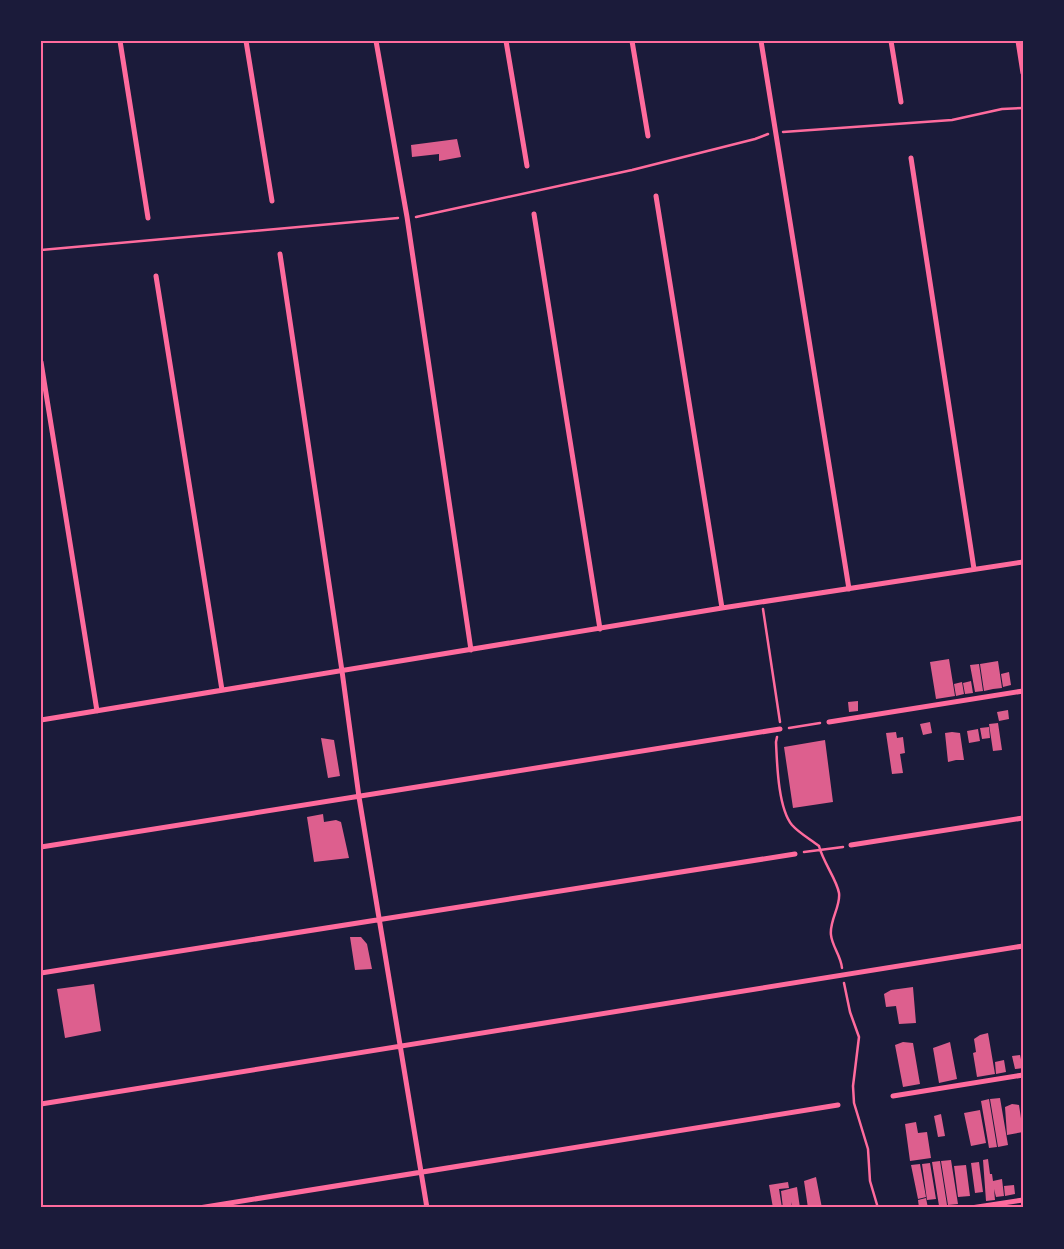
<svg xmlns="http://www.w3.org/2000/svg" width="1064" height="1249" viewBox="0 0 1064 1249" font-family="Overpass,sans-serif">
	<style>
		.building { fill: #dd5f8e }
		.lines { fill: none; stroke-linecap: round; stroke-linejoin: round }
		.path { stroke: #ff6b9d; stroke-width: 2.5 }
		.minor { stroke: #ff6b9d; stroke-width: 5 }
		.neatline { fill: none; stroke: #ff6b9d; stroke-width: 2 }
	</style>
	<rect width="100%" height="100%" fill="#1b1b3a"/>
	<path class="building" d="M457 139 461 157 439 161V154L412 157 411 145Z
		M949 659 955 696 936 699 930 662Z
		M998 661 1002 688 993 689 991 678 993 689 984 691 980 664Z
		M979 664 983 691 975 692 970 665Z
		M1009 672 1011 685 1003 687 1001 674Z
		M971 681 973 693 965 694 963 683Z
		M962 682 964 694 956 696 954 684Z
		M858 701V711L849 712 848 702Z
		M1008 710 1009 719 999 721 997 712Z
		M930 722 932 733 923 735 920 724Z
		M998 723 1002 750 993 751 989 724Z
		M989 727 990 738 982 739 980 728Z
		M978 729 980 741 969 743 967 731Z
		M896 732 897 738 903 737 905 753 900 754 903 773 892 774 886 733Z
		M952 732 960 733 964 760H956L948 762 945 733Z
		M321 738 334 740 340 776 328 778Z
		M825 740 833 802 793 808 784 747Z
		M323 814 324 822 336 820 341 822 349 858 314 862 307 817Z
		M350 937H361L367 944 372 969 355 970Z
		M94 984 101 1031 65 1038 57 989Z
		M913 987 916 1023 899 1024 896 1006 886 1007 884 994 891 990Z
		M988 1033 995 1074 977 1077 973 1053 976 1052 974 1039 980 1035Z
		M903 1042 913 1043 920 1084 903 1087 895 1045Z
		M950 1042 957 1079 939 1083 933 1048Z
		M1020 1055 1023 1068 1015 1069 1012 1056Z
		M1004 1060 1006 1072 996 1074 995 1062Z
		M1000 1098 1008 1145 998 1147 990 1099Z
		M989 1099 997 1147 989 1148 981 1101Z
		M1012 1104 1019 1105 1023 1132 1007 1135 1005 1107Z
		M980 1110 986 1143 971 1146 964 1113Z
		M941 1114 945 1136 938 1137 934 1116Z
		M916 1122 918 1133 927 1132 931 1158 910 1161 905 1124Z
		M988 1159 990 1174H992L993 1181 1002 1179 1004 1196 996 1197 994 1189 995 1200 986 1201 983 1160Z
		M951 1160 958 1204 948 1205 941 1161Z
		M940 1161 947 1205 939 1206 932 1162Z
		M979 1162 983 1192 975 1193 971 1163Z
		M930 1163 936 1199 927 1200 922 1164Z
		M920 1164 926 1197 918 1199 911 1165Z
		M966 1165 970 1196 958 1197 954 1166Z
		M816 1177 822 1208H808L804 1181Z
		M788 1182 789 1188 779 1189 782 1208H773L769 1185Z
		M1014 1185 1015 1194 1005 1196 1004 1186Z
		M797 1187 800 1208H792L791 1202V1208H783L781 1191Z
		M926 1198 928 1208H919L918 1200Z"/>
	<g class="lines">
		<path class="path" d="M783 132 952 120 1002 109 1023 108
			M416 217 632 170 755 139 768 134
			M41 250 398 218
			M763 609 780 722
			M789 728 820 723
			M777 737 776 742C777 763 778 808 792 825 799 833 810 839 819 846 823 862 837 880 839 893 841 906 829 921 831 935 832 946 841 956 842 968
			M804 852 843 847
			M844 983 850 1012 859 1037 853 1086 854 1103 868 1149 870 1181 878 1208"/>
		<path class="minor" d="M120 41 148 218
			M246 41 272 201
			M376 41 407 217 471 650
			M506 41 527 166
			M632 41 648 136
			M761 41 849 589
			M891 41 901 102
			M1018 41 1023 73
			M911 158 974 569
			M656 196 722 608
			M534 214 600 629
			M280 254 342 671 359 797 427 1208
			M156 276 222 690
			M41 362 97 711
			M41 720 722 608 1023 562
			M829 722 1023 691
			M851 845 1023 818
			M41 847 780 729
			M41 973 795 854
			M893 1096 1023 1075
			M41 1104 1023 946
			M199 1208 838 1105
			M971 1208 1023 1200"/>
	</g>
	<rect width="1064" height="1249" fill="none" stroke="#1b1b3a" stroke-width="85"/>
	<rect x="42" y="42" width="980" height="1164" class="neatline"/>
</svg>
